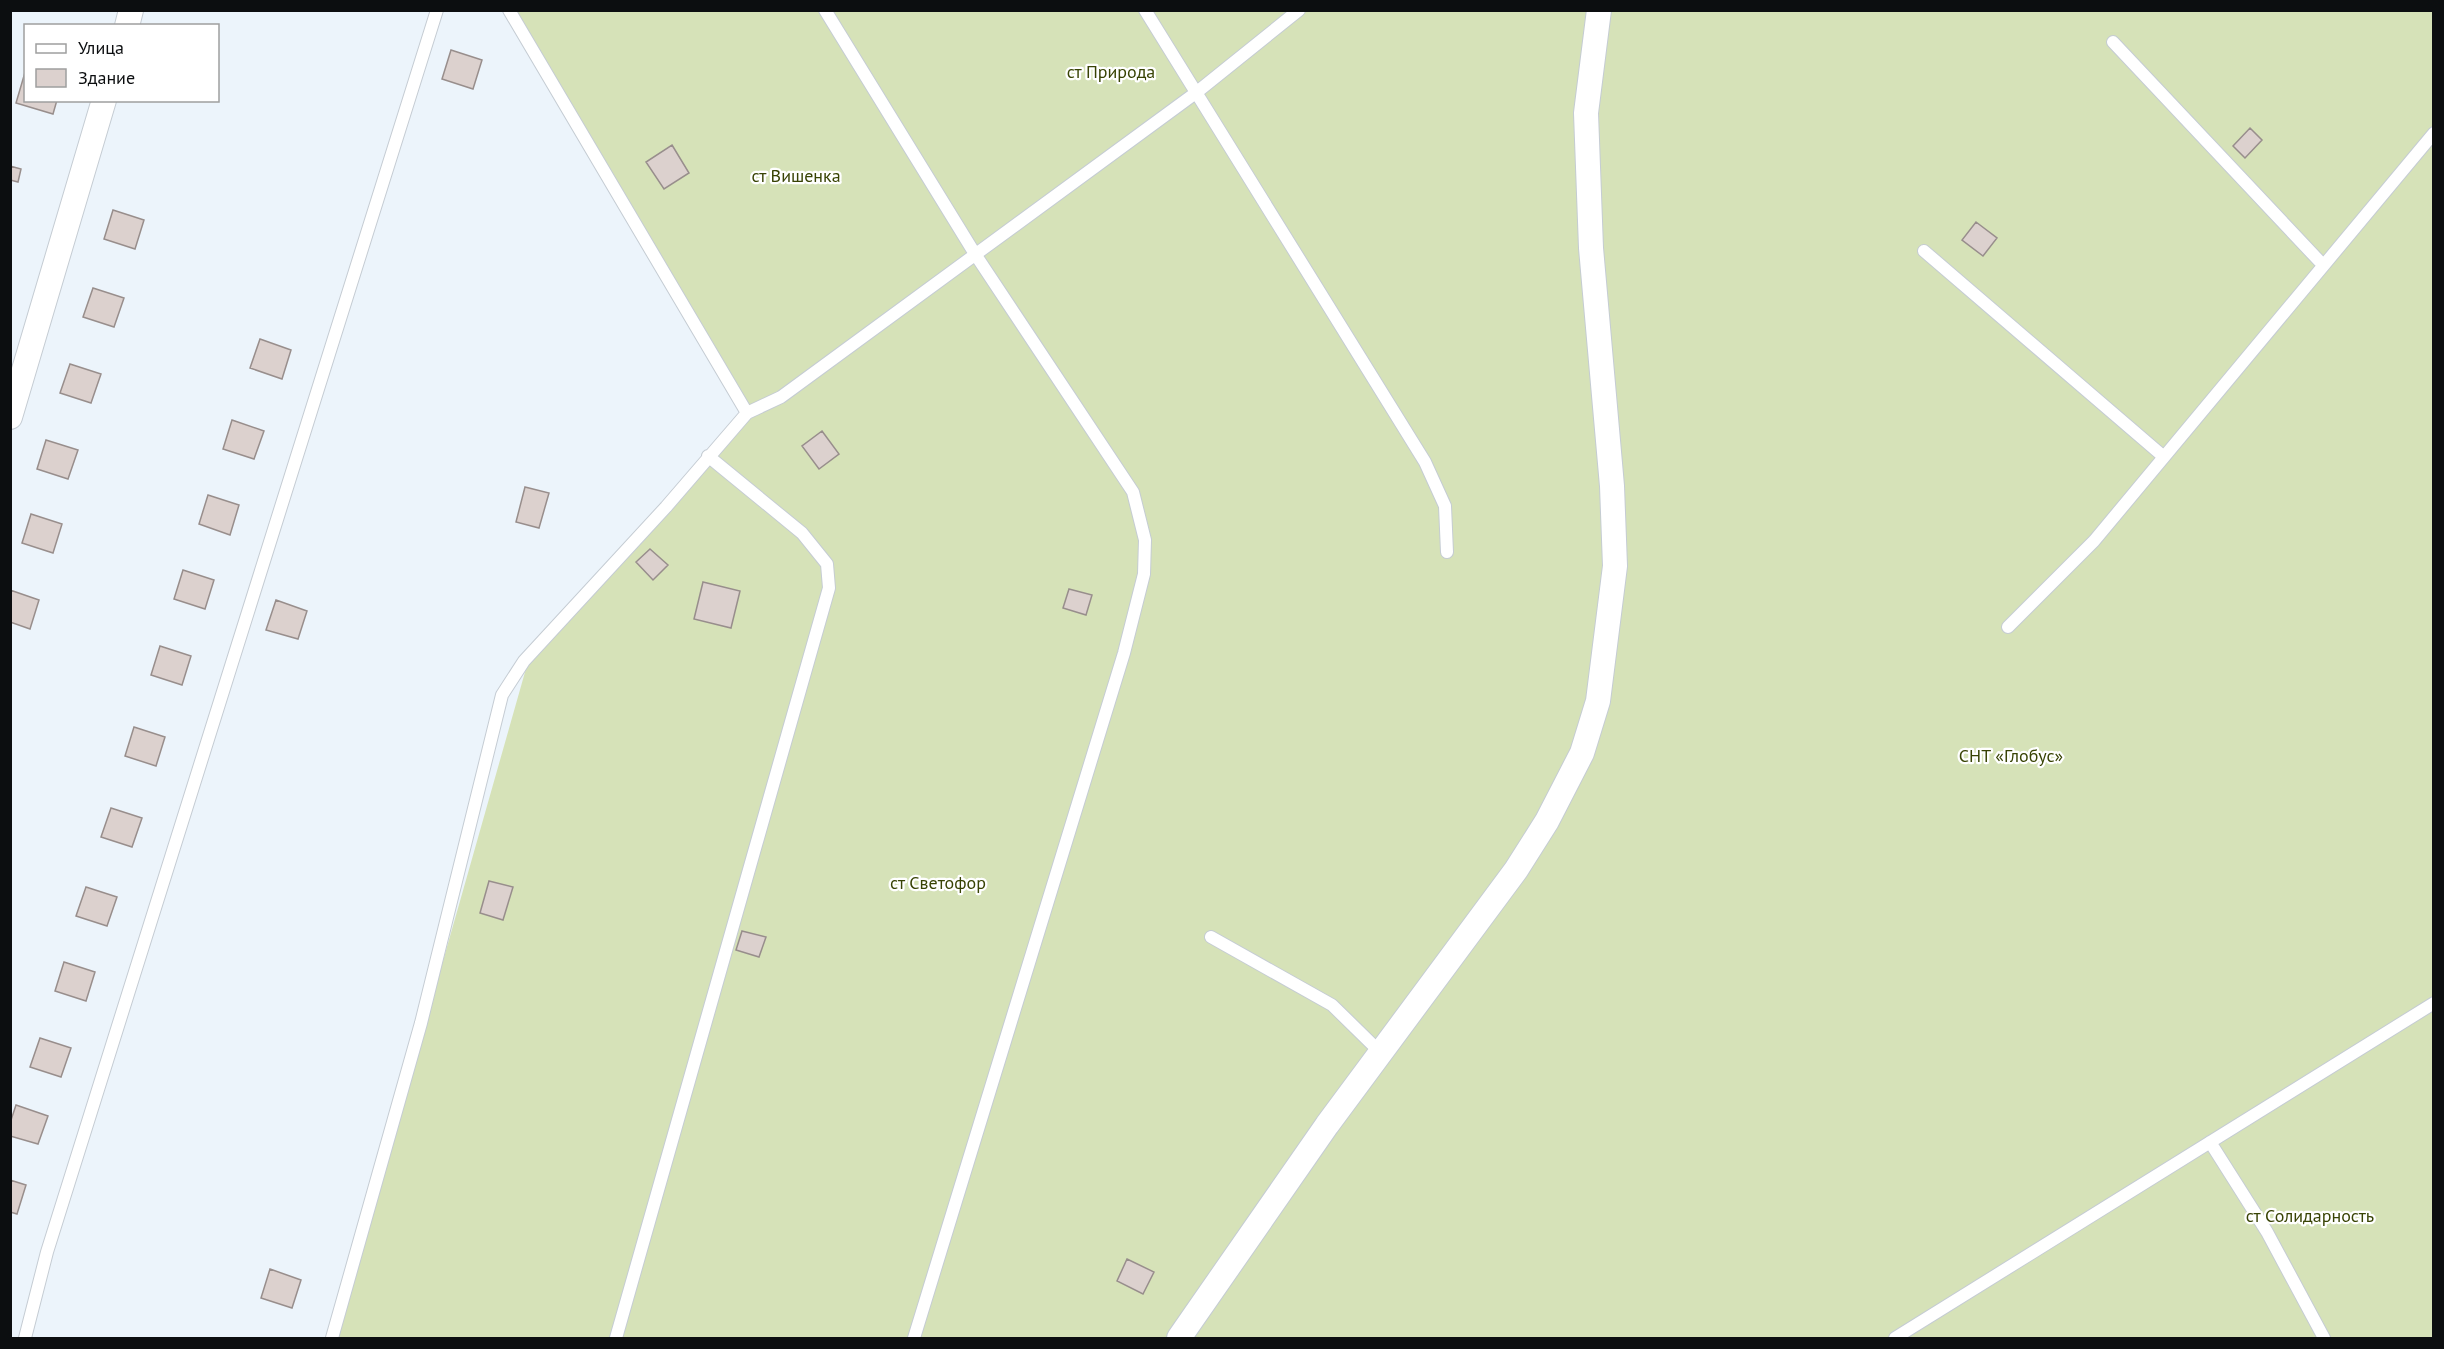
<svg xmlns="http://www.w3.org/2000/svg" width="2444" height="1349" viewBox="0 0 2444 1349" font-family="'PT Sans',sans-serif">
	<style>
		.garden { fill: #d6e2b8 }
		.building { fill: #dcd1ce; stroke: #988e8c; stroke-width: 1.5 }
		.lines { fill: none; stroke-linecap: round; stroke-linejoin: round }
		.lane-casing { stroke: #c5ccd3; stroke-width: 14 }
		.street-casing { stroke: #c5ccd3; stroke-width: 26 }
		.lane { stroke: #fff; stroke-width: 12 }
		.street { stroke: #fff; stroke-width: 24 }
		.labels { text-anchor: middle; stroke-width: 4.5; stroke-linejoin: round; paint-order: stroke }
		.park-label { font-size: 18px; fill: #384304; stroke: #fff }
	</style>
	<rect width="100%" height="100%" fill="#ecf4fb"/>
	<path class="garden" d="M506 11H2433V1338H336L529 658 745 419Z"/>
	<path class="building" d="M451 50 482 60 473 89 442 79Z
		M26 69V100H57L53 114 16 103Z
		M2250 128 2262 140 2245 158 2233 146Z
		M672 145 689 173 664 189 646 162Z
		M10 166 21 169 18 182 10 180Z
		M113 210 144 220 135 249 104 239Z
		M1976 222 1997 238 1983 256 1962 240Z
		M93 288 124 298 114 327 83 317Z
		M260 339 291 350 282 379 250 368Z
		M70 364 101 374 91 403 60 393Z
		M232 420 264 431 254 459 223 449Z
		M822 431 839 454 819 469 802 446Z
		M46 440 78 450 68 479 37 469Z
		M525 487 549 493 539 528 516 522Z
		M208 495 239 505 230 535 199 524Z
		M31 514 62 524 53 553 22 543Z
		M650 549 668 565 653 580 636 562Z
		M183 570 214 580 205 609 174 599Z
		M703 582 740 591 731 628 694 619Z
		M1069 589 1092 595 1086 615 1063 608Z
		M10 590 39 600 30 629 10 622Z
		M276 600 307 611 298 639 266 630Z
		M160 646 191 656 182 685 151 675Z
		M134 727 165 737 156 766 125 756Z
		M111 808 142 818 132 847 101 837Z
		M489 881 513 887 503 920 480 913Z
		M86 887 117 897 107 926 76 916Z
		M742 931 766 937 759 957 736 950Z
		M64 962 95 972 86 1001 55 991Z
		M40 1038 71 1048 61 1077 30 1067Z
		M16 1105 48 1116 38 1144 10 1136V1123Z
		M10 1180 26 1185 17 1214 10 1212Z
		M1127 1259 1154 1272 1143 1294 1117 1281Z
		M270 1269 301 1280 292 1308 261 1298Z"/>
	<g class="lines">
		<g class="lane-casing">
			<path id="lane" d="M509 10 747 413
				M825 10 975 254 1133 492 1145 540 1144 574 1124 653 914 1338
				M1145 10 1425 462 1445 506 1447 552
				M2113 42 2323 265
				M1924 251 2164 457
				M2008 627 2094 541 2434 133
				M1211 937 1332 1005 1381 1053
				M2210 1142 2267 1232 2324 1338
				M25 1338 47 1252 437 10
				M332 1338 421 1023 502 695 524 661 666 507 747 413 781 397 1197 92 1299 10
				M616 1338 829 588 827 564 802 533 708 456
				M1895 1338 2434 1003"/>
		</g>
		<g class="street-casing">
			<path id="street" d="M127 26 131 10
				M10 417 104 100
				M1179 1338 1327 1125 1516 870 1547 821 1582 753 1598 701 1615 566 1612 486 1591 248 1586 113 1599 10"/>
		</g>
		<use href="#lane" class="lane"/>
		<use href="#street" class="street"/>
	</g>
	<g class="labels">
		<g class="park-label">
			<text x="1111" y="78">ст Природа</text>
			<text x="796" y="182">ст Вишенка</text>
			<text x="2011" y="762">СНТ «Глобус»</text>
			<text x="938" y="889">ст Светофор</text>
			<text x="2310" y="1222">ст Солидарность</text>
		</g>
	</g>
	<rect width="2444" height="1349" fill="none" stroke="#0c0e10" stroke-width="24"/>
	<rect x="24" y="24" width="195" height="78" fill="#ffffff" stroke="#9e9f9f" stroke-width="1.5"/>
	<rect x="36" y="44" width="30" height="9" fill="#ffffff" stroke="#9e9f9f" stroke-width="1.5"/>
	<text x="78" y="54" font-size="18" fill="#0c0e10">Улица</text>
	<rect x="36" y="69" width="30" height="18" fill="#dcd1ce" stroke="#9e9f9f" stroke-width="1.5"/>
	<text x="78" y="84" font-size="18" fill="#0c0e10">Здание</text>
</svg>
